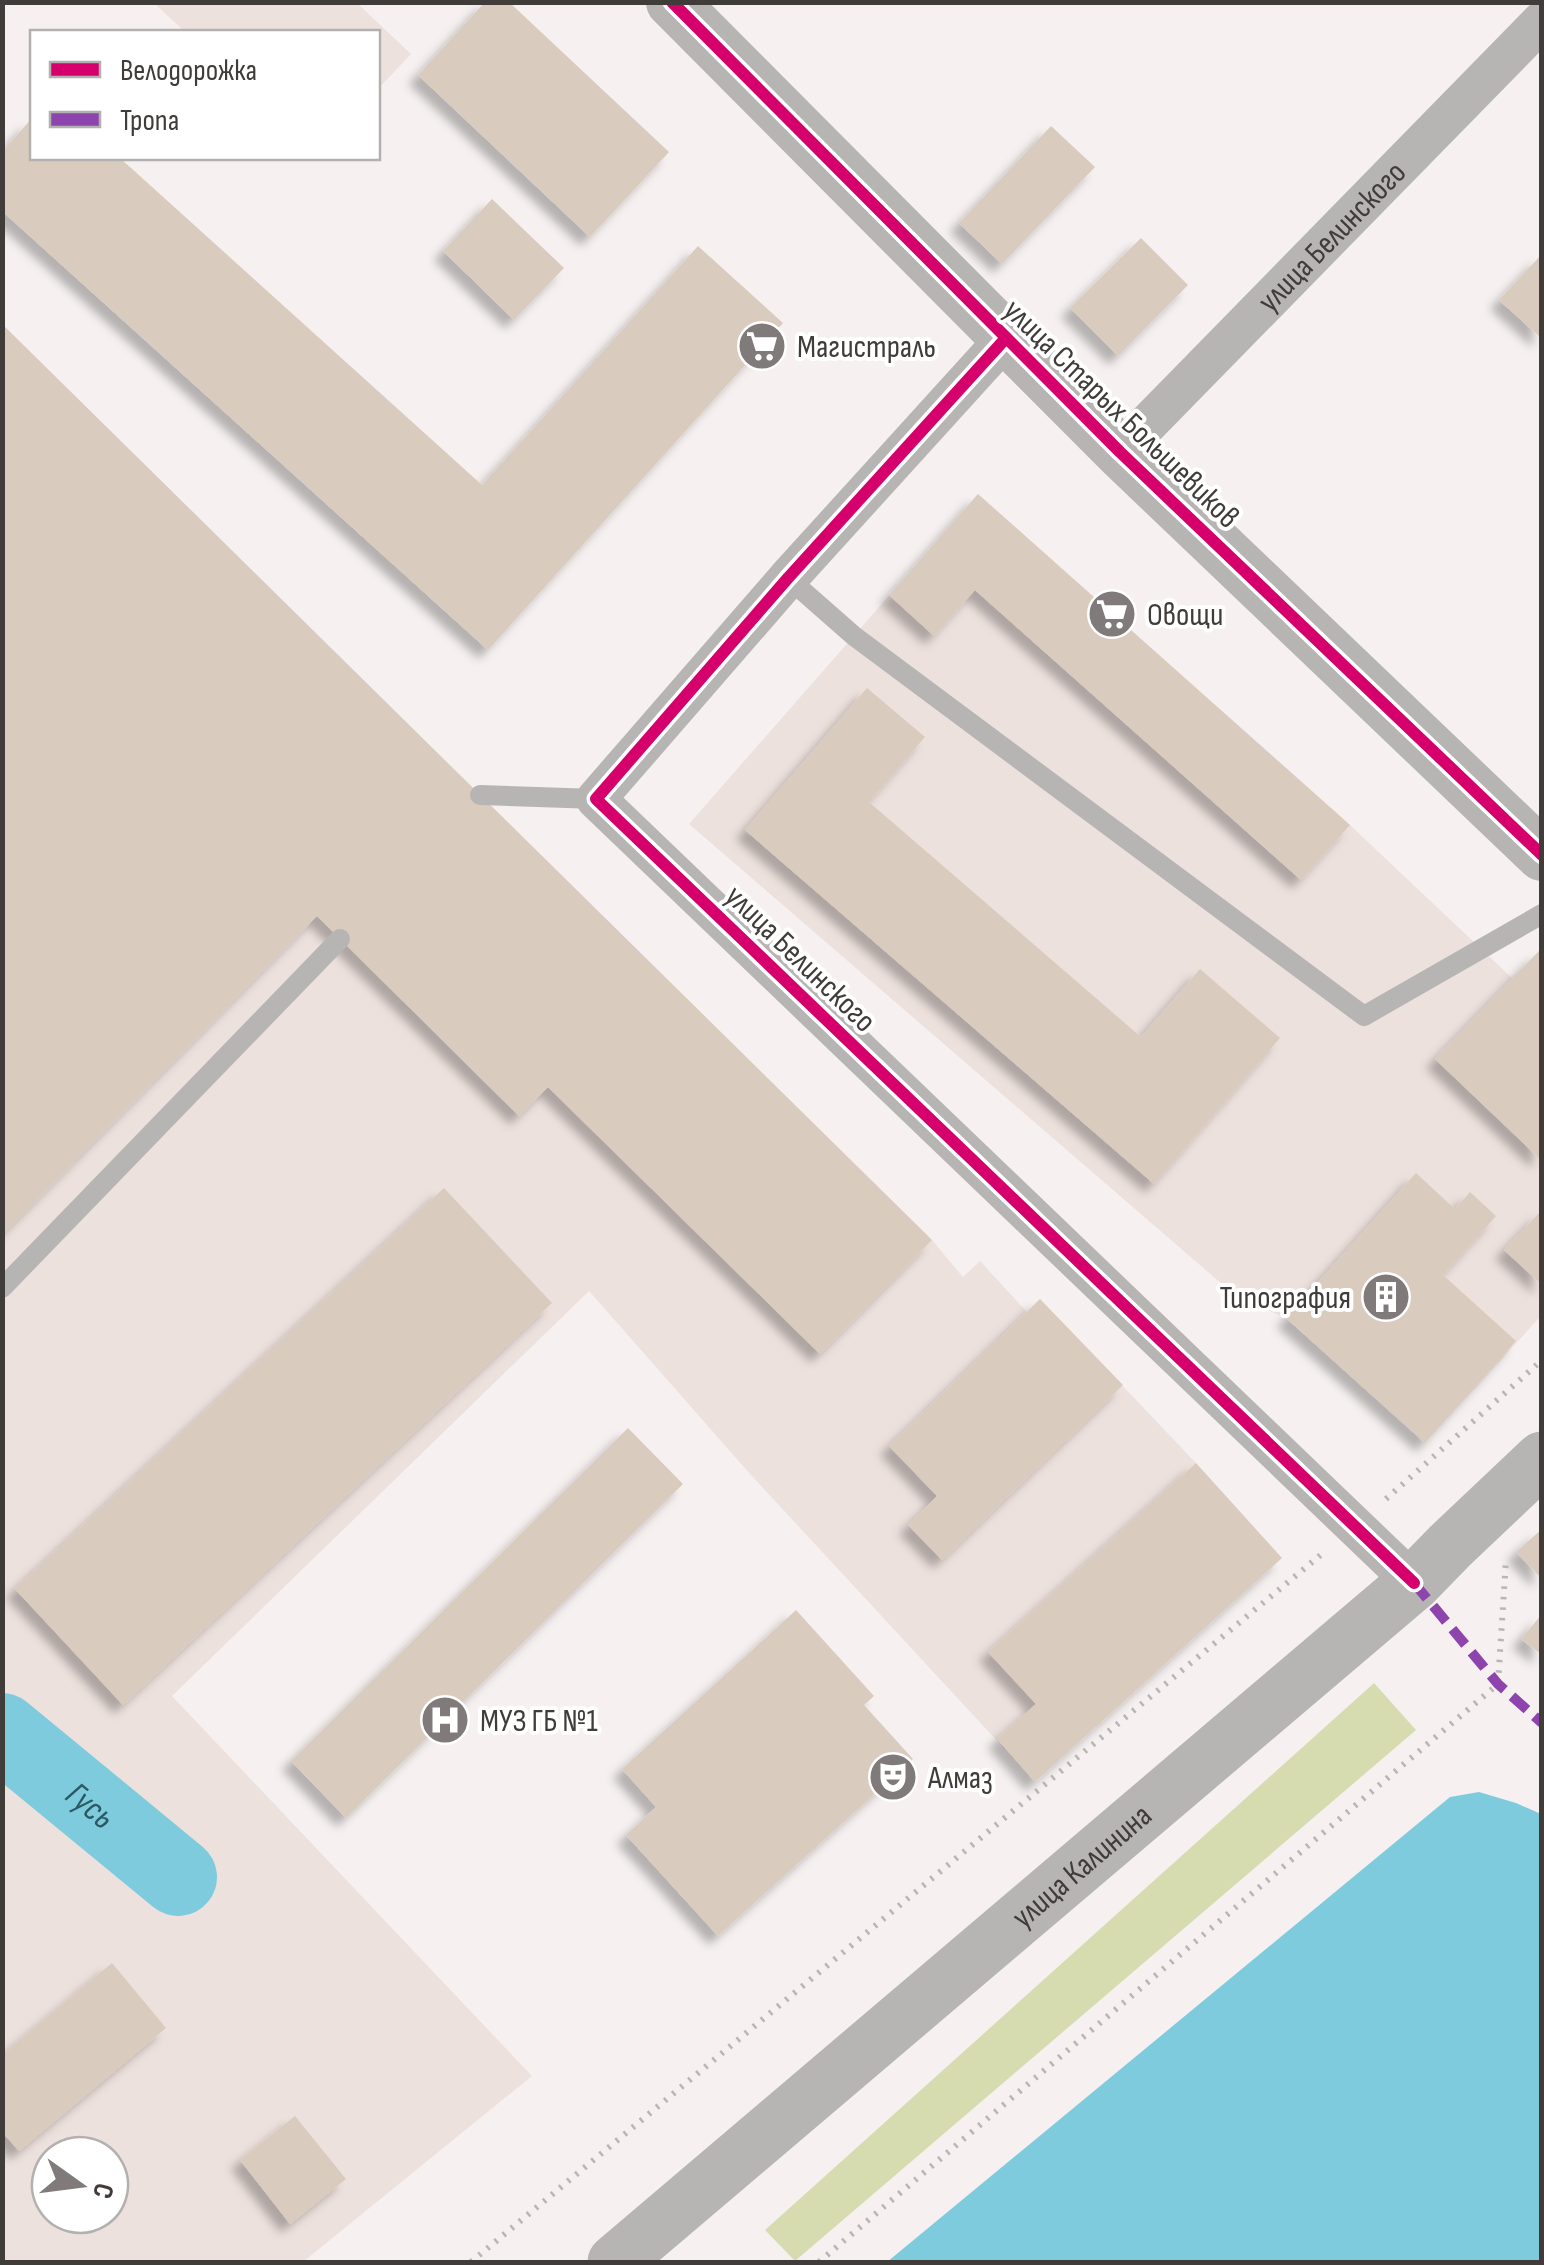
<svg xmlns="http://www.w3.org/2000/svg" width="1544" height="2265" viewBox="0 0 1544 2265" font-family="'Sofia Sans Condensed',sans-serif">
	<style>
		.built { fill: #ede1dd; fill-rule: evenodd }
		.green { fill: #d6dcaf }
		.water { fill: #7ecbde }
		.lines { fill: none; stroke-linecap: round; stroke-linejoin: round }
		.river { stroke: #7ecbde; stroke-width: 78 }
		.building { fill: #dacbbf; filter: url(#shadow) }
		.path { stroke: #b9b6b5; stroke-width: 6; stroke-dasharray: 2.5 8; stroke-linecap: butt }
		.service { stroke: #b7b5b4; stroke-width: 20 }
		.minor { stroke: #b7b5b4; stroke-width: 40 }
		.tertiary { stroke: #b7b5b4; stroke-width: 52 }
		.secondary { stroke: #b6b5b4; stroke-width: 55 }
		.quiet { stroke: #8e44ad; stroke-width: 10; stroke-dasharray: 20 10; stroke-linecap: butt }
		.cycleway-casing { stroke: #fff; stroke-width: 19 }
		.cycleway { stroke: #d6006c; stroke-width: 12 }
		.labels { text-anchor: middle; stroke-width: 8; stroke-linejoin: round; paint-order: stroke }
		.street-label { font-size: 32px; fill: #403c3a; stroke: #fff }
		.poi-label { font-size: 32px; fill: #403c3a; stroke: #fff; text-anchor: start }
		.water-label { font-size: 35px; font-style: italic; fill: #2a5965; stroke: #fff }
	</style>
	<defs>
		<filter id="shadow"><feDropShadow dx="-9" dy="9" stdDeviation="5" flood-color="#0004"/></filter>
	</defs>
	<rect width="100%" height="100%" fill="#f6f1f0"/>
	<path class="built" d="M154 3H357L411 54 378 89V32H185Z
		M2 324 932 1240 963 1277 980 1261 1027 1312 1040 1299 1196 1463 1035 1782 751 1475 589 1291 172 1696 532 2076 303 2262H3ZM50 2155H110V2215H50Z
		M978 494 1350 825 1512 978 1539 951 1541 954V1316L1425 1443 1286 1318 1237 1297 689 824Z"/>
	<path class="green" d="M1374 1683 1416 1730 795 2261 765 2230Z"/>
	<path class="water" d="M1479 1792 1516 1803 1541 1814V2262H887L1450 1797Z"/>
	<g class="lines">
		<path class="river" id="s1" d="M2 1732 178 1877"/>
	</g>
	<path class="building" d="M485 2H509L669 152 590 237 418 75Z
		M32 118V158H120L482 485 698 246 783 323 488 650 2 211V152Z
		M1051 126 1095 167 1002 264 959 223Z
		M492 199 564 268 514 320 443 251Z
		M1141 238 1188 285 1118 356 1070 308Z
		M1542 254V339L1499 300Z
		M2 324 932 1240 820 1354 548 1087 519 1116 317 916 2 1235Z
		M978 494 1350 825 1301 880 975 590 934 636 889 595Z
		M867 688 925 737 869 802 1141 1037 1200 969 1280 1038 1154 1184 745 830Z
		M1539 951 1542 954V1156L1539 1158 1435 1059Z
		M1416 1173 1455 1209 1470 1192 1496 1216 1443 1275 1516 1341 1425 1443 1286 1318Z
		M444 1188 552 1303 123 1705 15 1589Z
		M1542 1210V1285L1504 1250Z
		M1040 1299 1123 1385 942 1560 908 1525 937 1496 889 1446Z
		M628 1428 683 1484 346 1818 291 1761Z
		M1196 1463 1282 1558 1035 1782 997 1739 1036 1704 988 1652Z
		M1542 1529V1579L1516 1552Z
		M796 1610 874 1696 864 1705 913 1759 718 1936 626 1835 656 1807 622 1769Z
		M1542 1614V1655L1521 1639Z
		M112 1963 166 2028 19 2151 2 2132V2055Z
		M295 2116 346 2179 290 2224 240 2160Z"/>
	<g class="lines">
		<path class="path" d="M1386 1499 1542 1360
			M471 2262 1323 1553
			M819 2262 1498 1684 1506 1560"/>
		<path class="service" d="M788 578 854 636 1364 1016 1542 914
			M480 795 596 799
			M2 1288 340 939"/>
		<g class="minor">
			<path d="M1006 338 788 578 596 799 1414 1583"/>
			<path id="s2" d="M1120 452 1542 21"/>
		</g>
		<path class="tertiary" d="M672 2 1120 452 1542 855"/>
		<path class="secondary" id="s3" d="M615 2262 1414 1583 1450 1546 1542 1459"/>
		<path class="quiet" d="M1414 1583 1498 1684 1542 1723"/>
		<g class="cycleway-casing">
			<path id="cycleway" d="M672 2 1120 452 1542 855
				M1006 338 788 578 596 799 1414 1583"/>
		</g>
		<use href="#cycleway" class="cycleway"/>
	</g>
	<defs>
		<g id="supermarket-disc" transform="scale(2.5)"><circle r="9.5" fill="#807b7a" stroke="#fff"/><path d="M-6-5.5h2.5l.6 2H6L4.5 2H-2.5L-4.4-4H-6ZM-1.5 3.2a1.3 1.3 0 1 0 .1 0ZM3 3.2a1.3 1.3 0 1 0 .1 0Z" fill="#fff"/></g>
		<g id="building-disc" transform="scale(2.5)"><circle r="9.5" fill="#807b7a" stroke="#fff"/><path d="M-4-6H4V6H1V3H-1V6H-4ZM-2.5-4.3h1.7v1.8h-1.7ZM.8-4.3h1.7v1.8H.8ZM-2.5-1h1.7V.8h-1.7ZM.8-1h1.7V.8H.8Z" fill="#fff"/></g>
		<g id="hospital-disc" transform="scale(2.5)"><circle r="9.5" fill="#807b7a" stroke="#fff"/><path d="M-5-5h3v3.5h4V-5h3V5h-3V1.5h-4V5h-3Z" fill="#fff"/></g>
		<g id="theatre-disc" transform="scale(2.5)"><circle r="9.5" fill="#807b7a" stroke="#fff"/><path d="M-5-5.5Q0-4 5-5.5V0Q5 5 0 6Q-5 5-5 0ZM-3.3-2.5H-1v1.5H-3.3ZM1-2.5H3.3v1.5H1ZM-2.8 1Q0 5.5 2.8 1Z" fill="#fff"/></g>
	</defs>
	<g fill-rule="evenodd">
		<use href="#supermarket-disc" x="762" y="346"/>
		<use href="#supermarket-disc" x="1112" y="614"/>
		<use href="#building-disc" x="1386" y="1297"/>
		<use href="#hospital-disc" x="445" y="1720"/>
		<use href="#theatre-disc" x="893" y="1777"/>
	</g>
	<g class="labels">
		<g class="street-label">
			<text dy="11" stroke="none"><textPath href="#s2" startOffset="302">улица Белинского</textPath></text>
			<text transform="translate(1122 413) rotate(44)" y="11">улица Старых Большевиков</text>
			<text transform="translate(801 958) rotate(44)" y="11">улица Белинского</text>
			<text dy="11" stroke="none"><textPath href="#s3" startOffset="612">улица Калинина</textPath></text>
		</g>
		<g class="poi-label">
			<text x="797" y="357">Магистраль</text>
			<text x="1147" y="625">Овощи</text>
			<text x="1351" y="1308" text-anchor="end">Типография</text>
			<text x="480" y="1731">МУЗ ГБ №1</text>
			<text x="928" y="1788">Алмаз</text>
		</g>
		<g class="water-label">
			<text dy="12" stroke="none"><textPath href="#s1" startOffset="115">Гусь</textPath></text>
		</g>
	</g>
	<rect width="1544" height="2265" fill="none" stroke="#403c3a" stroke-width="10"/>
	<rect x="30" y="30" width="350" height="130" fill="#ffffff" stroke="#b3b1b0" stroke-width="2.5"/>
	<rect x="50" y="62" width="50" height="15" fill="#d6006c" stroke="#b3b1b0" stroke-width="2.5"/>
	<text x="120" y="80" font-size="30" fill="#403c3a">Велодорожка</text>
	<rect x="50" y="112" width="50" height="15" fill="#8e44ad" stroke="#b3b1b0" stroke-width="2.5"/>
	<text x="120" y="130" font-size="30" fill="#403c3a">Тропа</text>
	<g transform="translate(80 2185) rotate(104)"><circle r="48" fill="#ffffff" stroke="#b3b1b0" stroke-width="2.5"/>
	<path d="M0-8L18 38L0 25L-18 38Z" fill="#807b7a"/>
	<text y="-15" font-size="28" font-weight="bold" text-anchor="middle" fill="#403c3a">С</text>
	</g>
</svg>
